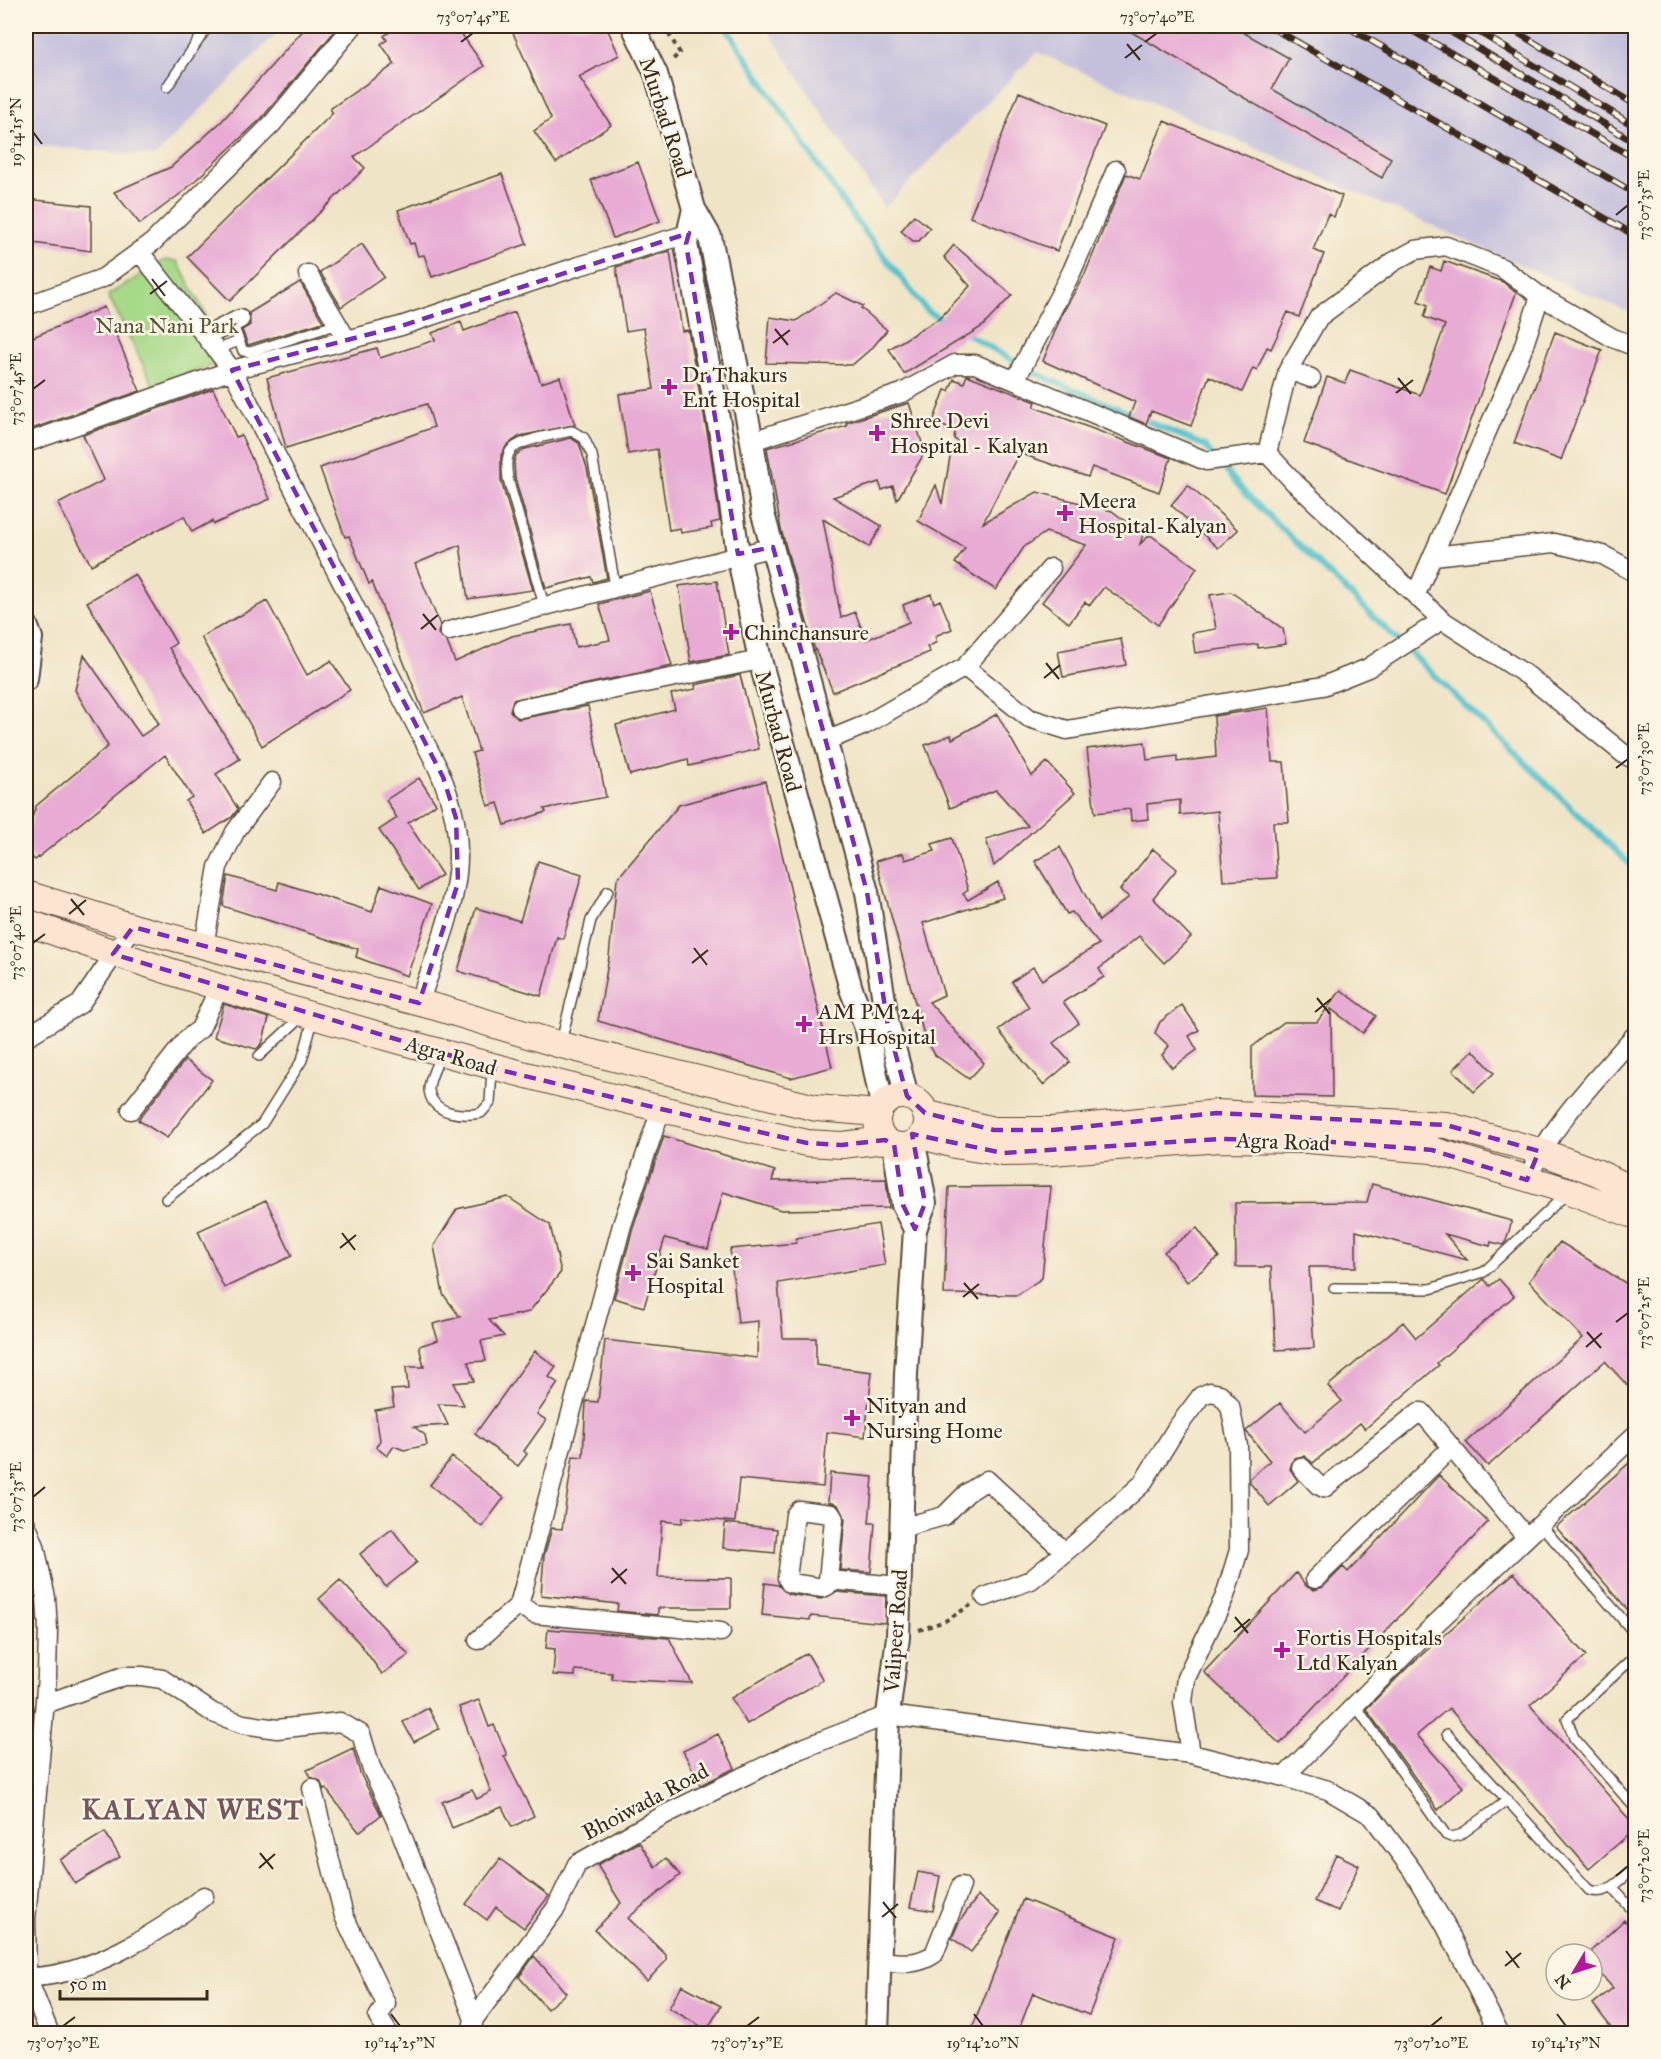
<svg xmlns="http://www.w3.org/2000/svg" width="1661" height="2059" viewBox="0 0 1661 2059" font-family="'IM FELL Great Primer',serif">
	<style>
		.industrial { fill: #c4c0db }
		.green { fill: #a6d988; stroke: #708253; stroke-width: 1.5 }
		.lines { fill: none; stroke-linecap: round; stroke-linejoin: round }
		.stream { stroke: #55c2cd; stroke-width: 6 }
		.building { fill: #e7abd4 }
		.service-casing { stroke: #564637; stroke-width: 12 }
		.minor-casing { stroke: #564637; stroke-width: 21 }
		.tertiary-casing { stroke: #564637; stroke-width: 26 }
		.secondary-casing { stroke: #564637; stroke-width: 28 }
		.path { stroke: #564637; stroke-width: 4; stroke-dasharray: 4.5 4.5; stroke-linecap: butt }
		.service { stroke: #fff; stroke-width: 9 }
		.minor { stroke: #fff; stroke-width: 18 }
		.tertiary { stroke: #fff; stroke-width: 22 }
		.secondary { stroke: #fde4d1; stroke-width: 26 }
		.rail-casing { stroke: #3b2a1e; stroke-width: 7 }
		.rail { stroke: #fcf5e5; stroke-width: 4.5; stroke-dasharray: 14; stroke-linecap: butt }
		.marked { fill: none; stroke: #7b2cbf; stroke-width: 4.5; stroke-dasharray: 12 8; stroke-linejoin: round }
		.ticks { fill: none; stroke: #3b2a1e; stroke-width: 2 }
		.poi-dot { fill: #b5179e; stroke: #fcf5e5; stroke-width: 2 }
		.labels { text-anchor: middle; stroke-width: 5; stroke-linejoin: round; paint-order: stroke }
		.street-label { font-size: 22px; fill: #3b2a1e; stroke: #fcf5e5 }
		.park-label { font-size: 22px; fill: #565638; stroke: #fcf5e5 }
		.poi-label { font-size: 22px; fill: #3b2a1e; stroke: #fcf5e5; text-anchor: start }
		.district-label { font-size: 28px; font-weight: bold; letter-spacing: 1.5px; fill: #77575e; stroke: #fcf5e5 }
		.neatline { fill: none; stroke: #3b2a1e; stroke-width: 2 }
		.ticks-label { font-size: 15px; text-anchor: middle; fill: #3b2a1e }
	</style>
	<rect width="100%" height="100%" fill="#fcf5e5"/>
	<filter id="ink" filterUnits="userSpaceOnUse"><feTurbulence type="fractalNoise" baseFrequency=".0167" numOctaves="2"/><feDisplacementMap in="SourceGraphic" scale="12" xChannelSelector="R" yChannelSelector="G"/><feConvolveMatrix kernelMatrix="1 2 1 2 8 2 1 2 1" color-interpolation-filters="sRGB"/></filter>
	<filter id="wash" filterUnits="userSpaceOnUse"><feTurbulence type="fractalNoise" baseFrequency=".008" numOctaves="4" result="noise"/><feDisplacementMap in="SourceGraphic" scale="24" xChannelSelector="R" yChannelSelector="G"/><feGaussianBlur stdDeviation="1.35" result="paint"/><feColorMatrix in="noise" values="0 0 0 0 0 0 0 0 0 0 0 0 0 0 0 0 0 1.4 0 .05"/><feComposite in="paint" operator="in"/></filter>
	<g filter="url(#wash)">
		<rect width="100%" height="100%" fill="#f0e4c6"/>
		<path class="industrial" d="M26 26H284L155 156 26 145Z
			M765 26H1635V315L1037 52 884 208Z"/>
		<path class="green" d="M165 260 177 261 230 359 154 386 108 295Z"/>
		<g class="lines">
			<path class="stream" d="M725 26 848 210 927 311 946 322
				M962 331 1017 363
				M1028 370 1205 446 1245 493 1636 870"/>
		</g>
		<g id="blocks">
			<path class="building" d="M307 26H339L261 119 184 191 140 224 114 192 171 167 222 121Z
				M398 26H456L484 66 354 157 365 168 230 301 187 257 333 113 330 109 395 64 381 44 387 40 384 36Z
				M510 26H606L619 55 579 77 611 125 556 163 534 131 551 119Z
				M1121 26H1232L1289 58 1272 89 1391 158 1382 178Z
				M1019 92 1105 126 1057 251 970 217Z
				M1164 121 1342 196 1334 217 1328 214 1313 250 1324 254 1299 317 1288 312 1271 349 1267 347 1257 370 1253 368 1242 392 1209 376 1191 426 1151 411 1146 424 1129 417 1135 402 1043 361 1062 314 1085 274 1126 174 1140 179Z
				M638 162 660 221 613 238 591 180Z
				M502 174 527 244 432 277 424 255 418 256 414 243 410 244 398 210Z
				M26 199 91 206V251L26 242Z
				M914 215 930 228 919 241H913L901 231Z
				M362 244 384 277 341 307 320 272Z
				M954 245 1012 295 983 326 904 374 889 349 940 318 970 286 944 257Z
				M670 251 682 331 688 330 709 442 720 521 711 523 712 528 681 533 680 528 669 530 657 449 628 454 619 394 654 389 644 328 626 331 616 267Z
				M1444 261 1503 282 1516 293 1445 494 1304 443 1327 377 1345 383 1350 370 1420 395 1445 325 1424 317 1428 305 1418 301 1430 267 1441 271Z
				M300 282 323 322 248 345 242 330 250 325 249 313Z
				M836 293 863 306 861 308 887 330 873 347 852 365 766 363 770 317 796 321Z
				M104 307 140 391 26 431V340Z
				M515 312 541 383 560 377 575 425 520 436 507 445 501 455V481L533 590 468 599 460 545 415 564 440 625 438 634 447 642 455 662 512 636 571 624 576 647 610 640 599 604 650 591 672 666 513 700 510 711 518 719 588 706 606 797 544 809 546 812 505 825 498 803 488 806 472 753 479 751 462 697 424 713 372 582 369 584 349 536 345 537 320 468 434 427 427 404 286 448 267 378 377 348 380 358 435 340 432 333 461 322 464 331Z
				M1555 332 1602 350 1561 460 1514 443Z
				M967 375 1036 402 1034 407 1171 458 1159 492 1092 467 1088 477 1019 453 983 523 1037 492 1112 511 1143 535 1140 544 1150 535 1197 568 1158 625 1104 587 1090 605 1085 602 1069 623 1042 602 1086 545 1046 532 1024 547 996 590 955 563 965 548 918 521 936 485 942 504 950 457 958 441 954 439 955 431 933 422 945 390 949 391 954 379 964 383Z
				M213 389 236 437 241 435 270 499 214 524 212 521 192 532 184 516 91 565 58 504 104 480 83 435Z
				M909 403 925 452 897 500 893 486 882 490 879 482 833 497 882 526 869 547 823 519 841 618 855 612 866 640 909 622 903 605 931 594 934 603 940 600 952 629 935 636 937 642 927 647 930 652 833 692 813 644 781 529 767 448 847 426 846 423Z
				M571 438 579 443 587 468 607 578 593 582 591 577 546 588 515 478 514 461 516 455 525 449Z
				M1188 485 1238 530 1218 548 1171 505Z
				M135 574 176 643 169 648 240 759 216 774 238 809 232 817 206 834 186 801 192 797 165 755 35 860 26 851V835L36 806 108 746 75 690 84 655 141 736 159 724 87 602Z
				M717 581 729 655 691 662 679 586Z
				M1231 592 1283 629 1286 644 1258 648V644L1195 653 1192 633 1216 629 1210 595Z
				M267 601 307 675 331 661 350 690 262 746 201 637Z
				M1121 639 1126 665 1063 677 1058 651Z
				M740 675 759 749 689 766 688 759 630 775 616 725 675 709 671 694 696 689 695 685Z
				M1268 708 1272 762H1284L1289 822H1273L1277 878 1223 881 1218 811 1180 815V800L1147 804 1148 819 1131 821 1130 809 1095 813 1087 749 1145 742 1147 760 1177 756V762L1216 757 1214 716Z
				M997 714 1032 776 1047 762 1075 793 994 866 986 839 1028 826 996 790 950 808 925 745 951 735 952 739Z
				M419 778 436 804 408 823 442 875 419 890 379 830 397 818 386 800Z
				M765 781 832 1067 791 1078 598 1021 609 957 617 879 679 805Z
				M952 838 968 890 963 894 968 900 998 882 1003 898 923 923 944 995 929 1002 984 1063 969 1079 935 1055 924 1035 876 861 903 853 905 860 935 851 932 844Z
				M1060 847 1099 921 1129 897 1120 890 1153 849 1177 869 1153 898 1191 937 1164 963 1139 936 1099 969 1104 977 1063 1002 1079 1023 1053 1043 1070 1062 1043 1085 998 1030 1029 1007 1012 982 1033 967 1042 980 1099 944 1072 912 1067 914 1035 861Z
				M538 861 582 875 563 939 557 937 541 996 458 971 476 908 520 921Z
				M228 876 277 890 279 882 372 912 381 885 432 904 407 976 356 957 358 949 223 906Z
				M1341 990 1376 1016 1363 1033 1331 1009 1332 1097 1252 1095V1047L1284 1022H1317Z
				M224 1004 269 1018 262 1044 256 1049 214 1037Z
				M1182 1005 1199 1030 1189 1036 1197 1050 1172 1068 1162 1055 1169 1046 1155 1033 1160 1022Z
				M1473 1050 1494 1073 1474 1092 1453 1070Z
				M185 1060 212 1080 167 1138 138 1120Z
				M664 1136 775 1171 772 1181 886 1179 889 1208 781 1210 723 1192 708 1249 665 1238 644 1307 614 1298 633 1228Z
				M1372 1184 1512 1221 1506 1241 1503 1245 1491 1242 1490 1246 1445 1234 1467 1260 1356 1231V1267H1309L1314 1348 1276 1350 1271 1267H1236L1235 1203 1367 1202Z
				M1051 1186 1042 1278 1017 1295 944 1294 949 1187Z
				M508 1197 550 1225 561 1272 529 1312 489 1320 504 1336 481 1341 486 1361 468 1362 474 1381 453 1383 464 1405 438 1404 448 1425 414 1427 425 1435 427 1445 404 1450 394 1446 387 1456 376 1447 380 1440 375 1410 394 1407 391 1390 408 1389 406 1367H424L419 1346 438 1340 433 1324 460 1317 443 1294 434 1246 457 1209Z
				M266 1200 292 1256 224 1288 198 1231Z
				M878 1224 885 1265 778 1283 783 1338H816V1365L872 1372 865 1437 827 1432 823 1487 739 1479 735 1522 683 1517 682 1523 662 1521 658 1577 731 1578V1608H658V1615L617 1611 618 1604 541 1595 544 1556 552 1528 562 1529 573 1456 583 1457 586 1401 598 1402 605 1340 757 1358 758 1321 738 1323 730 1249 797 1243 796 1238Z
				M1197 1228 1219 1257 1187 1282 1164 1252Z
				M1560 1242 1635 1289V1394L1605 1361 1488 1466 1466 1442 1583 1338 1529 1281Z
				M1484 1279 1490 1286 1499 1279 1514 1296 1437 1363 1439 1365 1365 1429 1360 1423 1313 1463 1304 1456 1294 1458 1290 1469 1298 1481 1269 1506 1250 1483V1478L1270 1461 1246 1431 1280 1403 1305 1432 1342 1401 1328 1386 1403 1322 1416 1338Z
				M535 1351 556 1367 549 1377 558 1383 537 1414 546 1420 524 1451 527 1454 518 1466 475 1434Z
				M452 1457 504 1498 482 1527 430 1485Z
				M1635 1458V1618L1556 1527Z
				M830 1473 873 1477 869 1523H875L871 1572 840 1570 845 1519 838 1505 828 1502Z
				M1439 1475 1488 1522 1280 1744 1204 1672 1296 1573 1307 1587 1314 1590 1323 1587 1343 1567 1348 1572Z
				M725 1523 777 1529 775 1553 723 1548Z
				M392 1529 417 1562 386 1587 360 1554Z
				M1514 1573 1586 1656 1530 1705 1635 1826V1829L1589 1869 1449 1708 1417 1735 1463 1787 1438 1810 1366 1709 1408 1667Z
				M340 1580 409 1655 382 1674 361 1645 319 1599Z
				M765 1583 778 1585 788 1594 821 1599 836 1592 886 1596 885 1623 811 1616 810 1620 762 1615Z
				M548 1629 669 1638 692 1683 612 1679V1673L575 1670V1676L553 1675 555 1649 546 1648Z
				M807 1653 823 1680 747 1724 731 1698Z
				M479 1700 489 1727 494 1725 507 1755 504 1756 534 1816 512 1827 502 1807 452 1828 442 1802 472 1790 477 1799 491 1792 459 1707Z
				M428 1708 439 1729 414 1742 403 1722Z
				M718 1734 735 1768 701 1785 683 1751Z
				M353 1748 360 1773 381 1815 359 1832 326 1789 324 1790 320 1781 311 1777 307 1770Z
				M105 1832 120 1857 75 1884 60 1860Z
				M639 1842 655 1867 666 1858 680 1875 628 1918 666 1955V1961L647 1981 595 1930 621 1903 597 1865Z
				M1336 1854 1359 1865 1338 1911 1315 1901Z
				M500 1859 549 1896 524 1928 496 1907 487 1920 466 1904Z
				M918 1872 940 1876 933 1911 910 1907Z
				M978 1896 1000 1913 971 1952 952 1938 959 1922Z
				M1023 1899 1119 1937 1089 2015 1033 1993 1017 2034H970Z
				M1624 1920 1635 1932V2034H1616L1593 2004 1613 1988 1592 1965V1950Z
				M534 1956 566 1993 547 2009 519 1977Z
				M682 1985 721 2006 707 2030 669 2008Z"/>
		</g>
	</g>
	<g filter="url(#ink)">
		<use href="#blocks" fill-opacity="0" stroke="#564637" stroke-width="1.5"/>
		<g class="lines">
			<g class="service-casing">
				<path id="service" d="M167 87 208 26
					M235 330 243 351 250 352 338 324
					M216 350 239 341
					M544 605 508 479C507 470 505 458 511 450 521 439 557 434 572 431L584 438 592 455 615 586
					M561 1042 591 920 608 891
					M441 1053C438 1063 428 1080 429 1090 432 1115 463 1116 481 1113L490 1103 492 1068
					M259 1056 298 1020 301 1014
					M166 1199 262 1124 302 1060 314 1017
					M1334 1288 1430 1289 1484 1272 1567 1193
					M1540 1524 1636 1635
					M1636 1655 1567 1719 1574 1738 1636 1809
					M1355 1705 1446 1835 1451 1837 1460 1835 1508 1800
					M1447 1734 1589 1890C1608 1897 1622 1878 1636 1867
					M1612 1887 1636 1914"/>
			</g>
			<g class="minor-casing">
				<path id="minor" d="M139 251 232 370 433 758C481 853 451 910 419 1003
					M308 274 347 340
					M26 306 103 278 153 242 272 124 353 26
					M206 336 240 319
					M1288 370 1311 378
					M1016 379 1072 271 1116 170
					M752 441 902 393 955 364H975L1206 461 1267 453
					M26 443 232 370 401 326 579 266 698 231
					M1267 453 1288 370 1319 317 1393 262 1415 250 1446 246 1502 268 1540 296 1613 338 1636 347
					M1267 453 1295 483 1442 620 1528 676 1625 755 1636 760
					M1433 556 1554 543 1603 555 1636 573
					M1416 594 1522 351 1540 296
					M449 631 773 547
					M965 667 1029 718 1067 730 1323 686 1368 668 1442 620
					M521 708 760 660
					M826 741 865 725 965 667 1051 568
					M204 946 218 867 235 832 272 782
					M26 1037 80 1004 133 927
					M131 1110 187 1039 200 1029 219 988
					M1527 1180C1551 1124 1596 1080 1636 1034
					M1301 1467 1318 1485 1324 1488 1419 1412H1422L1526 1537
					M26 1524 35 1546 46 1598 48 1629 47 1677 26 1919 27 1977 50 2034
					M901 1528 944 1516 967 1493 987 1480 1065 1552
					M1315 1579 1451 1448
					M828 1580 827 1586 823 1588 790 1583 787 1578 795 1515 799 1510 831 1514 834 1519 828 1580 900 1586
					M985 1597 1031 1580 1076 1543 1142 1484 1176 1429 1201 1396 1210 1392 1220 1394 1230 1406 1238 1446 1239 1550 1225 1596 1186 1678 1183 1702 1191 1754
					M519 1605 534 1614 721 1632
					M478 1640 519 1605 622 1225 661 1109
					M45 1704 124 1676H142L162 1679 213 1713 243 1724 277 1729 340 1722 361 1734 371 1767 398 1825 474 2019
					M1284 1777 1328 1790 1372 1816 1412 1870 1445 1925 1500 2034
					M312 1788 344 1916 386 2004 378 2017 389 2034
					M880 1961C900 1963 917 1966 934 1954L961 1886
					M27 1977C85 1978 160 1933 204 1896
					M471 2034 474 2019 556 1908 577 1864 664 1815 798 1750 888 1715 1191 1754 1284 1777 1428 1631 1636 1434"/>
			</g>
			<g class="tertiary-casing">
				<path id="tertiary" d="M633 26 656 74 694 209 710 237 752 441 763 514 867 892 888 1026 907 1096
					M694 209 686 244 722 440 738 554 760 660 851 989 867 1030 882 1105
					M26 625 31 638 26 679
					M894 1144 903 1205 915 1229
					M877 2034 888 1715 898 1637 906 1374 915 1229 925 1203 914 1143"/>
			</g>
			<g class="secondary-casing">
				<path id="secondary" d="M26 894 133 927 439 1008 561 1045 816 1108 878 1113
					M26 922C280 1014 543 1083 807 1143L842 1145 885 1140
					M877 1121a25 25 0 1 1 50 0a25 25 0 1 1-50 0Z
					M925 1113 994 1130H1053L1217 1113 1446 1125 1539 1151 1596 1172 1636 1191
					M922 1136 955 1145 1003 1153 1051 1152 1220 1139 1307 1140 1432 1150 1569 1191 1636 1216"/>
			</g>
			<path class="path" d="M664 26 680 53 670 62
				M919 1630 945 1621 971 1605"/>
			<use href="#service" class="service"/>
			<use href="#minor" class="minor"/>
			<use href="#tertiary" class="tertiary"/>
			<use href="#secondary" class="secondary"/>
			<g class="rail-casing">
				<path id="rail" d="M1269 26 1636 236
					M1346 26 1636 194
					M1404 26 1636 159
					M1441 26 1636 143
					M1469 26 1636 127
					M1507 26 1636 105"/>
			</g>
			<use href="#rail" class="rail"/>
		</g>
	</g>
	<path class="marked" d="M689 233 686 244 738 554 773 547 867 892 888 1026 907 1096 925 1113 994 1130H1053L1217 1113 1446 1125 1539 1151 1527 1180 1432 1150 1307 1140 1220 1139 1003 1153 912 1134 925 1203 915 1229 903 1205 894 1144 885 1140 842 1145 807 1143 661 1109 492 1068 113 954 133 927 419 1003 458 883 456 818 443 777 232 370 401 326Z"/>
	<path class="ticks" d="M461 42 473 33M1145 42 1157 33M1127 44 1140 60M1125 58 1142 45M33 132 42 144M1616 215 1628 205M152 279 165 296M150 294 167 281M775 329 788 345M773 343 790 330M1398 378 1411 394M33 389 45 380M1396 393 1413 380M423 614 436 630M421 629 438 615M1046 663 1059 679M1044 678 1060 665M1616 768 1628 759M71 899 84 915M69 914 86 900M33 943 45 934M694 948 707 965M692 963 708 950M1317 998 1330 1014M1315 1012 1331 999M342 1233 355 1250M340 1248 356 1235M964 1283 978 1299M963 1297 979 1284M1616 1322 1628 1313M1587 1332 1601 1348M1586 1347 1602 1333M33 1497 45 1487M612 1568 626 1584M611 1583 627 1569M1235 1617 1248 1633M1234 1632 1250 1619M260 1853 273 1869M259 1868 275 1854M1616 1876 1628 1866M883 1902 896 1918M882 1917 898 1904M1506 1951 1519 1968M1505 1966 1521 1953M391 2014 400 2026M974 2014 983 2026M1557 2014 1566 2026M63 2026 75 2017M747 2026 759 2017M1431 2026 1442 2017"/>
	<g class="poi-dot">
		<path d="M666 378h6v6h6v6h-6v6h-6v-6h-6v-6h6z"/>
		<path d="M874 424h6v6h6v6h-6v6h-6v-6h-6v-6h6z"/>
		<path d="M1062 504h6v6h6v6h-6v6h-6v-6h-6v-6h6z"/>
		<path d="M728 623h6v6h6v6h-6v6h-6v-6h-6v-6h6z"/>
		<path d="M801 1015h6v6h6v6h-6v6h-6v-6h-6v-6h6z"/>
		<path d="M630 1264h6v6h6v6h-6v6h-6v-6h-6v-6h6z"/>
		<path d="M849 1409h6v6h6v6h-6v6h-6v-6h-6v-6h6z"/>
		<path d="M1279 1641h6v6h6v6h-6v6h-6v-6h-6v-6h6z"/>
	</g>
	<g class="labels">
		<g class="street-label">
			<text transform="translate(666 117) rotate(72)" y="8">Murbad Road</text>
			<text transform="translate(779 731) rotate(75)" y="8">Murbad Road</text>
			<text transform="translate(451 1055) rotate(16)" y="8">Agra Road</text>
			<text transform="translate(1283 1141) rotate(2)" y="8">Agra Road</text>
			<text transform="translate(895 1631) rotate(-86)" y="8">Valipeer Road</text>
			<text transform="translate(645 1801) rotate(-28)" y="8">Bhoiwada Road</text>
		</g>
		<g class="park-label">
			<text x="167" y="333">Nana Nani Park</text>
		</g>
		<g class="poi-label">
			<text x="682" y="382">Dr Thakurs<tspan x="682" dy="25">Ent Hospital</tspan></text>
			<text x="890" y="428">Shree Devi<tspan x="890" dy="25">Hospital - Kalyan</tspan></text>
			<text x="1078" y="508">Meera<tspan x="1078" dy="25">Hospital-Kalyan</tspan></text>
			<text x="744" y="640">Chinchansure</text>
			<text x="818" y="1019">AM PM 24<tspan x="818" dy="25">Hrs Hospital</tspan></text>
			<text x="646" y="1268">Sai Sanket<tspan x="646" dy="25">Hospital</tspan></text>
			<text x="866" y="1413">Nityan and<tspan x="866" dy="25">Nursing Home</tspan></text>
			<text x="1296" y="1645">Fortis Hospitals<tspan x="1296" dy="25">Ltd Kalyan</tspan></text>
		</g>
		<g class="district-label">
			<text x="193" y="1819">KALYAN WEST</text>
		</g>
	</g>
	<rect width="1661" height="2059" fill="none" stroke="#fcf5e5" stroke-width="66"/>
	<g transform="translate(1574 1972) rotate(231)"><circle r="28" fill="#fcf5e5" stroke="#afa495" stroke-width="1.5"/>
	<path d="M0-4.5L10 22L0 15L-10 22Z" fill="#b5179e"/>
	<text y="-9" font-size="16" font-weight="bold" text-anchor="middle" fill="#3b2a1e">N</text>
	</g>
	<path d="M60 1990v9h147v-9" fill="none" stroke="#3b2a1e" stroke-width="3"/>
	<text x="69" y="1990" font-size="18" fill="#3b2a1e" stroke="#fcf5e5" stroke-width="4.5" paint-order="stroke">50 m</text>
	<rect x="33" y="33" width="1595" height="1993" class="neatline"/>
	<g class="ticks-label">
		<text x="473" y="22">73°07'45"E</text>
		<text x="1157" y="22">73°07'40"E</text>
		<text transform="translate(16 132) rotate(-90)" y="5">19°14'15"N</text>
		<text transform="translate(1644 205) rotate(-90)" y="5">73°07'35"E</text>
		<text transform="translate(16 389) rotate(-90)" y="5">73°07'45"E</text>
		<text transform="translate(1644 759) rotate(-90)" y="5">73°07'30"E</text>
		<text transform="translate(16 943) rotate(-90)" y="5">73°07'40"E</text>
		<text transform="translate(1644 1313) rotate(-90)" y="5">73°07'25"E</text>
		<text transform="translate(16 1497) rotate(-90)" y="5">73°07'35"E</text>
		<text transform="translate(1644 1866) rotate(-90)" y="5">73°07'20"E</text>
		<text x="63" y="2048">73°07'30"E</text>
		<text x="400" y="2048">19°14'25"N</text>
		<text x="747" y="2048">73°07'25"E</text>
		<text x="983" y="2048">19°14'20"N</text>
		<text x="1431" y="2048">73°07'20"E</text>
		<text x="1566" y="2048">19°14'15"N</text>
	</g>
</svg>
